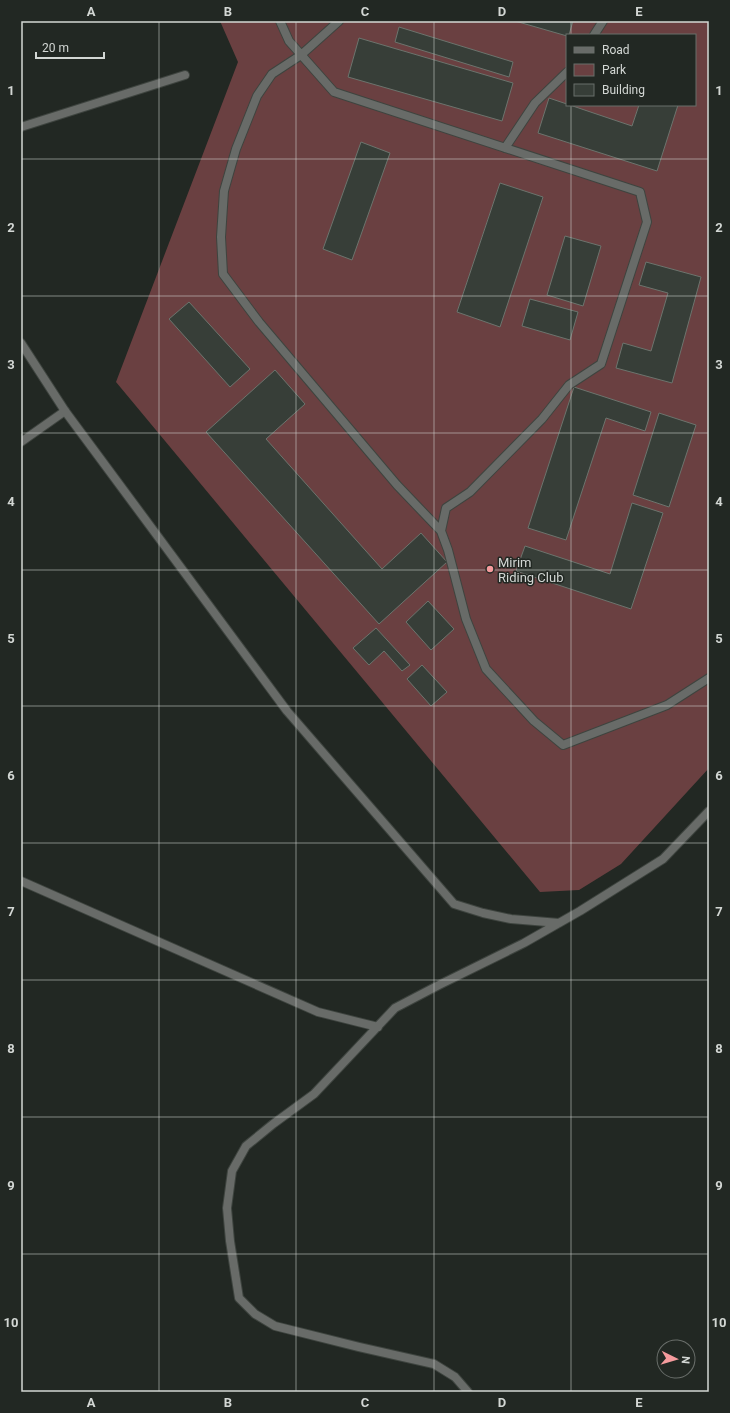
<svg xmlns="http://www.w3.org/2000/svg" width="730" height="1413" viewBox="0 0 730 1413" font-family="Roboto,sans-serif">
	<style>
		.green { fill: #6a4041; fill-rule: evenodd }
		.building { fill: #373e38; stroke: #6c746d }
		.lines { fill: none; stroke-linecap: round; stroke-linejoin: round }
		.lane-casing { stroke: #3e443f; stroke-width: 10 }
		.street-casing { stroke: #3e443f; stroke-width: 10 }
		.lane { stroke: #686b68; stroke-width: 8 }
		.street { stroke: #686b68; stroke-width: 8 }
		.grid { fill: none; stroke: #d3d7d4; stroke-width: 1; stroke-opacity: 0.55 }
		.poi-dot { fill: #f59b9d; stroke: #222823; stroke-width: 1.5 }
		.labels { text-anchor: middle; stroke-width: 3; stroke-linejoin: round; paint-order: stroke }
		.poi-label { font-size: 13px; fill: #d3d7d4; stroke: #222823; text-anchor: start }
		.neatline { fill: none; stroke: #d3d7d4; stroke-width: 1.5 }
		.grid-label { font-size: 13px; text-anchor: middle; font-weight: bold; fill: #d3d7d4 }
	</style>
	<rect width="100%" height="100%" fill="#222823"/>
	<path class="green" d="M220 21H709V768L621 864 579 890 540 892 116 382 238 62ZM567 35H695V105H567Z"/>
	<path class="building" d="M515 21H573L569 35H567V36Z
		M399 27 513 62 509 77 395 42Z
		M359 38 513 83 502 121 348 77Z
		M549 98 632 126 639 105H678L657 171 538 133Z
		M361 142 390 153 352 260 323 249Z
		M500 183 543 197 500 327 457 312Z
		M565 236 601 246 583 306 547 295Z
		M646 262 701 277 672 383 616 368 623 343 651 351 668 293 639 285Z
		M530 299 578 312 570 340 522 326Z
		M189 302 250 369 230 387 169 319Z
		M275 370 305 404 266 439 382 569 421 533 447 562 379 624 206 432Z
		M574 387 651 412 645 431 606 418 566 540 528 528Z
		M659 413 696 425 669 507 633 495Z
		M632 503 663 513 631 609 516 571 525 546 610 574Z
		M428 601 454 629 431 650 406 622Z
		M376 628 410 665 402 671 384 651 369 665 353 648Z
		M422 665 447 692 431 706 407 679Z"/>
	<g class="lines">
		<g class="lane-casing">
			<path id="lane" d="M280 21 289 41 334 92 640 192 647 222 601 364 569 385 542 419 470 492 446 508 441 531 448 550 466 619 486 669 534 721 563 745 667 705 709 678
				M339 21 301 55 272 74 257 96 236 149 224 191 221 237 223 274 259 322 397 485 441 531
				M594 35 603 21
				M21 127 185 75
				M505 148 535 103 567 72
				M21 442 65 411"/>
		</g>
		<g class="street-casing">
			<path id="street" d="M21 343 65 411 287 711 454 904 483 913 511 919 559 923
				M21 881 318 1012 378 1027
				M468 1392 455 1377 434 1364 359 1347 275 1326 255 1314 239 1298 230 1241 227 1208 232 1171 246 1146 273 1124 314 1094 395 1008 439 985 524 943 580 911 663 859 709 811"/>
		</g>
		<use href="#lane" class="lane"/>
		<use href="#street" class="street"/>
	</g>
	<path class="grid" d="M159 21V1392M296 21V1392M434 21V1392M571 21V35M571 105V1392M21 159H709M21 296H709M21 433H709M21 570H709M21 706H709M21 843H709M21 980H709M21 1117H709M21 1254H709"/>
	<circle class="poi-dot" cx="490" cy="569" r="4"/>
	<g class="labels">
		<g class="poi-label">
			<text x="498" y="567">Mirim<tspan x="498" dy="15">Riding Club</tspan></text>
		</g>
	</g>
	<rect width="730" height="1413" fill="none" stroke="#222823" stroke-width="44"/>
	<rect x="566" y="34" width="130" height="72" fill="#222823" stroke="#696e6a"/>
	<rect x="574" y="47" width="20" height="6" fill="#686b68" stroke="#696e6a"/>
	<text x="602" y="54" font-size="12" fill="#d3d7d4">Road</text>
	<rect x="574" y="64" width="20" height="12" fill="#6a4041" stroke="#696e6a"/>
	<text x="602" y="74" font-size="12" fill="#d3d7d4">Park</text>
	<rect x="574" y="84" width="20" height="12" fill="#373e38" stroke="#696e6a"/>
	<text x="602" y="94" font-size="12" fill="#d3d7d4">Building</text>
	<g transform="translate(676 1359) rotate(95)"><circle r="19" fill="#222823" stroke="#696e6a"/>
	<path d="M0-3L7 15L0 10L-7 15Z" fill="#f59b9d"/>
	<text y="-6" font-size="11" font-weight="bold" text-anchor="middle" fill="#d3d7d4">N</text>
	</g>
	<path d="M36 52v6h68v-6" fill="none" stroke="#d3d7d4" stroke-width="2"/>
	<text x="42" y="52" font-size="12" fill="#d3d7d4" stroke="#222823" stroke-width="3" paint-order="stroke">20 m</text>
	<rect x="22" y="22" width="686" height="1369" class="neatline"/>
	<g class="grid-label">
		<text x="91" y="16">A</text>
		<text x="228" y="16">B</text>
		<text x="365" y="16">C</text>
		<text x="502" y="16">D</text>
		<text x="639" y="16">E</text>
		<text x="11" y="95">1</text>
		<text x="719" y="95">1</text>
		<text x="11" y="232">2</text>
		<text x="719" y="232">2</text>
		<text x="11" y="369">3</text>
		<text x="719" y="369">3</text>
		<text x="11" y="506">4</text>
		<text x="719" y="506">4</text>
		<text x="11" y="643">5</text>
		<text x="719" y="643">5</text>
		<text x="11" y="780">6</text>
		<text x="719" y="780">6</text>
		<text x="11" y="916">7</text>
		<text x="719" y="916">7</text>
		<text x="11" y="1053">8</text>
		<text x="719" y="1053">8</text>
		<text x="11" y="1190">9</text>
		<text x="719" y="1190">9</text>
		<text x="11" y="1327">10</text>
		<text x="719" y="1327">10</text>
		<text x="91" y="1407">A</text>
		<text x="228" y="1407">B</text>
		<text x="365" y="1407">C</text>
		<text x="502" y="1407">D</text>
		<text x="639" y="1407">E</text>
	</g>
</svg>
